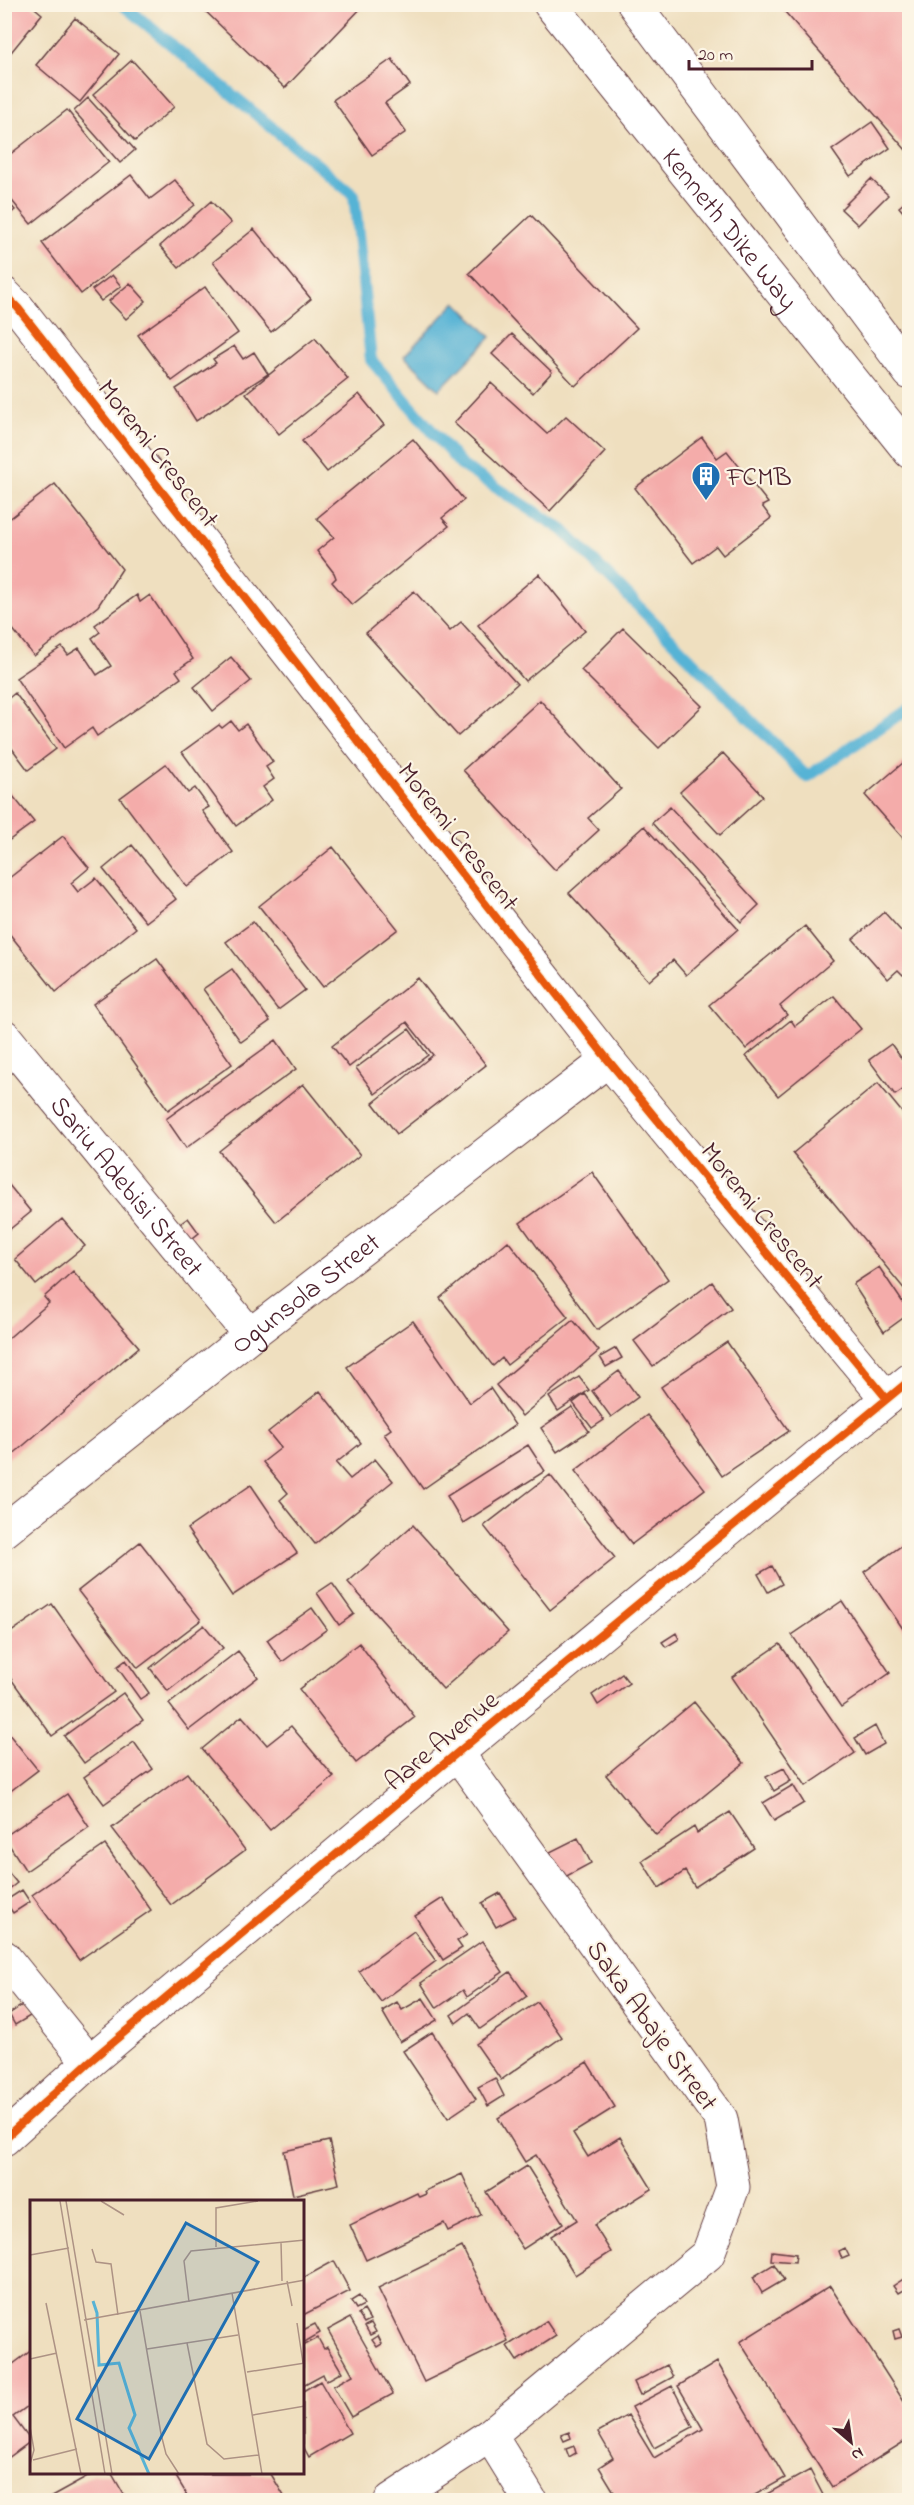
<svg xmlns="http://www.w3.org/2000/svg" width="914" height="2505" viewBox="0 0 914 2505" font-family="'Indie Flower',sans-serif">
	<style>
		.water { fill: #57b3d5; stroke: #506980; stroke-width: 1.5 }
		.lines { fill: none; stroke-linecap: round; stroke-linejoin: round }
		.stream { stroke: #57b3d5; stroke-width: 12 }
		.building { fill: #f4acaa }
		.minor-casing { stroke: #633c41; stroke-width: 35 }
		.highway-casing { stroke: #633c41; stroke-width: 35 }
		.minor { stroke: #fff; stroke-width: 33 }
		.highway { stroke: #fff; stroke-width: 33 }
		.cycleway-casing { stroke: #fcf5e5; stroke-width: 11 }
		.cycleway { stroke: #e8590c; stroke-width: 8 }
		.labels { text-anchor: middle; stroke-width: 4.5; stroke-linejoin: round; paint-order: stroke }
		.street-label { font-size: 27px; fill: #4a1f2b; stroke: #fcf5e5 }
		.poi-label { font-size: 27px; fill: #4a1f2b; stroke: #fcf5e5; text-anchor: start }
		.inset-river { fill: none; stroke: #57b3d5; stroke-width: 3 }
		.inset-road { fill: none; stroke: #ad9284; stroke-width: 1.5 }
		.view { fill: #1f6fb2; fill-opacity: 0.15; stroke: #1f6fb2; stroke-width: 3 }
		.inset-edge { fill: none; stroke: #4a1f2b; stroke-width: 3 }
	</style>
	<rect width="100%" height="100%" fill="#fcf5e5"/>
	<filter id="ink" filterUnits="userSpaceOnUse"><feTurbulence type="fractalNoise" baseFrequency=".0167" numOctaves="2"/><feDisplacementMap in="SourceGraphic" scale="12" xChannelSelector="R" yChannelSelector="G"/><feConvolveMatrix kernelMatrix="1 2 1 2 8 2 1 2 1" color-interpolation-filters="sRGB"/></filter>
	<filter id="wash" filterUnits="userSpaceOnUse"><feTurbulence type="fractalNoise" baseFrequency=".008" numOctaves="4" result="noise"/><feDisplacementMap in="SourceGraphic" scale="24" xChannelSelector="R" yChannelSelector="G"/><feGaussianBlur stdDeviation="1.35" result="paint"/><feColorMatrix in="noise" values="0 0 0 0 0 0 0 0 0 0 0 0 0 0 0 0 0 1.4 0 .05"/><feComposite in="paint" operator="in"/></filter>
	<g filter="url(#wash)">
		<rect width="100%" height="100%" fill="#efdfbf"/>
		<path class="water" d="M456 302 491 337 439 390 404 356Z"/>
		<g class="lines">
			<path class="stream" d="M122 4 354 195 371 360 461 465 563 530 807 777 910 707"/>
		</g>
		<g id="blocks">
			<path class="building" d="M4 4H30L42 14 8 56 4 53Z
				M198 4H365L285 88Z
				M778 4H899L910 16V147L906 150Z
				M75 18 119 54 80 102 36 65Z
				M392 59 410 85 385 103 406 132 372 155 333 100Z
				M132 60 174 107 135 141 93 95Z
				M88 98 135 150 120 163 74 111Z
				M67 110 109 162 31 224 4 191V159Z
				M872 122 890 148 850 176 832 150Z
				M131 175 150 199 175 180 195 205 81 294 42 243Z
				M871 179 888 195 858 225 841 209Z
				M4 198 15 210 4 219Z
				M910 198V220L899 207Z
				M211 201 231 223 179 268 160 246Z
				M531 215 637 328 575 386 469 273Z
				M254 229 311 299 271 332 213 262Z
				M112 275 121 286 101 301 92 290Z
				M130 283 146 301 126 319 109 301Z
				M205 287 238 333 172 381 138 335Z
				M512 334 552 372 533 393 492 354Z
				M315 338 348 379 279 434 246 393Z
				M234 346 243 359 254 352 268 374 196 421 176 389 216 363 213 359Z
				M491 383 547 434 566 416 605 452 550 511 454 423Z
				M359 394 384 425 327 472 302 441Z
				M702 437 717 458 727 451 768 503 762 506 771 518 723 555 716 546 693 563 635 488Z
				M413 439 464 500 442 518 449 526 352 605 332 582 336 578 334 573 317 551 334 537 317 518Z
				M55 484 122 569 98 606 34 656 4 618V523Z
				M539 574 585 631 525 681 478 625Z
				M414 591 450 631 461 622 517 684 458 736 366 633Z
				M137 595 140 602 150 595 193 659 176 671 181 678 97 736 92 728 64 748 16 678 62 647 68 655 79 648 97 675 111 666 92 638 100 632 95 625Z
				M623 628 702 706 659 748 581 670Z
				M231 657 251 681 213 711 194 687Z
				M15 693 56 749 28 770 5 739V701Z
				M540 700 621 789 588 818 599 830 555 870 463 770Z
				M231 721 238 730 246 724 273 762 266 767 274 779 263 787 272 800 236 826 182 752 219 725 222 728Z
				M723 753 763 796 720 835 680 792Z
				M910 757V846L865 795Z
				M166 764 188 793 195 788 209 807 202 811 233 852 187 887 120 798Z
				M4 785 34 822 4 844Z
				M670 807 759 905 741 922 652 823Z
				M644 826 738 929 686 975 673 960 649 981 569 893Z
				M63 836 89 868 71 883 78 892 96 878 136 928 56 992 4 927V882Z
				M132 845 176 899 146 922 103 869Z
				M333 847 398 929 323 987 259 906Z
				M884 912 910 941V970L903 975 898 970 888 979 853 939Z
				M253 922 305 990 278 1010 226 942Z
				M805 926 833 961 780 1006 787 1015 746 1049 709 1005Z
				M157 959 232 1064 168 1110 93 1004Z
				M232 969 270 1021 241 1042 203 989Z
				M418 978 486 1065 397 1134 373 1103 433 1055 407 1022 349 1067 332 1046Z
				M834 996 861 1029 778 1096 746 1056 791 1020 795 1026Z
				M409 1029 428 1055 375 1094 356 1068Z
				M910 1033V1045L904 1039Z
				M276 1040 296 1069 186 1148 166 1119Z
				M891 1044 910 1070V1085L895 1095 869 1060Z
				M878 1083 910 1122V1296L793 1153Z
				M303 1084 360 1155 276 1222 219 1151Z
				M592 1172 668 1279 597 1330 520 1223Z
				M4 1179 31 1212 4 1234Z
				M188 1218 199 1233 184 1245 172 1230Z
				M62 1219 85 1246 36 1285 15 1259Z
				M508 1241 568 1317 507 1365 502 1358 493 1366 440 1298Z
				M879 1267 910 1313 884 1332 853 1284Z
				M73 1271 139 1347 4 1462V1342L49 1303 44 1297Z
				M712 1282 731 1308 653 1366 634 1341Z
				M573 1320 599 1351 522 1416 496 1385Z
				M413 1321 470 1403 490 1388 515 1425 423 1489 384 1434 391 1429 347 1367Z
				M727 1342 789 1431 722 1476 661 1387Z
				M616 1348 622 1358 606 1367 600 1357Z
				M619 1371 638 1397 611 1417 592 1391Z
				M579 1377 589 1390 558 1411 549 1397Z
				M320 1391 361 1443 336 1463 350 1479 375 1459 393 1481 315 1544 280 1500 288 1493 263 1462 281 1448 268 1432Z
				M585 1394 604 1420 592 1428 573 1403Z
				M572 1407 589 1431 557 1452 541 1428Z
				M647 1415 705 1489 632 1544 575 1471Z
				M528 1445 545 1471 463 1523 447 1496Z
				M550 1475 615 1558 550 1610 484 1526Z
				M251 1485 297 1553 232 1596 187 1529Z
				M413 1525 508 1632 443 1689 348 1582Z
				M910 1540V1639L864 1572Z
				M140 1542 201 1620 138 1668 78 1591Z
				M772 1566 782 1584 768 1592 758 1574Z
				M332 1583 354 1614 339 1625 317 1593Z
				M842 1601 890 1673 841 1707 792 1635Z
				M52 1604 114 1692 52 1736 4 1669V1637Z
				M312 1608 327 1629 282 1662 267 1640Z
				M204 1625 223 1648 168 1691 150 1668Z
				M676 1633 679 1639 666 1647 662 1642Z
				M359 1643 415 1717 356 1763 299 1689Z
				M780 1644 855 1753 806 1786 732 1677Z
				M238 1651 258 1677 189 1730 169 1704Z
				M126 1660 149 1693 140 1699 117 1667Z
				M622 1674 629 1683 598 1705 592 1695Z
				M123 1693 143 1720 84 1763 64 1736Z
				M694 1702 744 1763 656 1835 606 1775Z
				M242 1716 267 1745 291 1726 334 1777 270 1830 202 1749Z
				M875 1726 884 1744 865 1755 855 1738Z
				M4 1728 38 1770 4 1796Z
				M134 1742 153 1769 104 1804 84 1777Z
				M784 1768 791 1781 774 1791 766 1777Z
				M187 1773 245 1850 171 1905 112 1828Z
				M793 1785 804 1803 774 1821 763 1803Z
				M67 1794 89 1827 26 1871 4 1837Z
				M730 1812 754 1848 695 1887 685 1871 659 1888 642 1861 694 1827 697 1833Z
				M578 1838 591 1863 563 1878 550 1852Z
				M105 1845 151 1910 79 1960 32 1895Z
				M4 1867 17 1883 4 1893Z
				M22 1890 30 1902 13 1913 5 1901Z
				M500 1893 515 1917 496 1927 482 1903Z
				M443 1898 467 1935 457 1941 462 1948 443 1960 415 1916Z
				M414 1931 436 1961 381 2002 359 1971Z
				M482 1941 503 1972 467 1997 463 1990 437 2008 421 1983Z
				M510 1972 527 1996 480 2029 469 2013 456 2023 451 2015Z
				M423 1998 437 2020 400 2042 382 2011 397 2002 402 2010Z
				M27 2002 35 2013 15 2025 9 2014Z
				M537 2002 562 2037 501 2080 476 2044Z
				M432 2032 476 2099 448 2118 403 2051Z
				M587 2062 615 2107 573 2133 588 2157 620 2137 652 2189 594 2225 611 2252 575 2275 551 2236 577 2220 536 2155 525 2162 498 2118Z
				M495 2078 504 2096 488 2106 478 2087Z
				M329 2141 339 2184 293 2195 284 2151Z
				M527 2166 563 2223 523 2249 486 2192Z
				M462 2174 481 2215 448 2231 444 2223 366 2260 350 2225 417 2193 419 2197 426 2194 425 2191Z
				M462 2247 508 2341 424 2382 378 2288Z
				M845 2248 849 2256 842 2259 839 2251Z
				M772 2251 796 2254 795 2262 771 2260Z
				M334 2261 350 2291 303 2315V2278Z
				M774 2264 784 2280 762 2293 753 2277Z
				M908 2276 910 2286 898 2293 893 2286Z
				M830 2286 910 2411V2438L832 2487 740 2342Z
				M359 2296 364 2305 356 2309 351 2301Z
				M364 2310 370 2320 364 2323 358 2314Z
				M350 2318 393 2394 351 2417 333 2386 353 2375 328 2330Z
				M546 2321 556 2336 517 2361 507 2346Z
				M371 2323 376 2332 370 2335 365 2326Z
				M315 2324 320 2333 303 2343V2330Z
				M899 2329 902 2337 895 2339 893 2331Z
				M378 2336 382 2344 377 2347 372 2340Z
				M318 2338 324 2349 327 2347 342 2372 326 2381 323 2374 303 2385V2346Z
				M32 2350V2403L13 2417 31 2441 4 2461V2361L9 2367Z
				M717 2362 785 2478 746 2500H619L599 2467 613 2458 598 2432 628 2415 654 2458 703 2429 678 2386Z
				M667 2365 673 2377 640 2395 634 2382Z
				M320 2381 350 2433 309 2457 303 2446V2391Z
				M672 2386 693 2427 654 2448 632 2407Z
				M569 2432 571 2438 564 2441 561 2435Z
				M574 2446 576 2453 569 2457 566 2449Z
				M810 2470 824 2497 818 2500H768L765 2495Z
				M93 2474H112L127 2500H46Z
				M177 2474H271L284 2496 277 2500H190L175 2475Z"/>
		</g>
	</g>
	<g filter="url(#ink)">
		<use href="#blocks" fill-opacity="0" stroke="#633c41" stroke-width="1.5"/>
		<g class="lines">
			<g class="minor-casing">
				<g id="minor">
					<path d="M4 294 18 308 608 1060 887 1399"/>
					<path id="s1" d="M4 1036 250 1335"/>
					<path id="s2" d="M4 1531 250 1335 608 1060"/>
					<path d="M4 1957 89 2062"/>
					<path d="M4 2139 89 2062 457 1753 910 1380"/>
					<path d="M490 2435 530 2500"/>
					<path d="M391 2500 490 2435 708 2254 733 2187 721 2119 457 1753"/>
				</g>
			</g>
			<g class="highway-casing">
				<g id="highway">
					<path id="s3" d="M550 4 910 452"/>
					<path d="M634 4 910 373"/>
				</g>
			</g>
			<use href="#minor" class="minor"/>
			<use href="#highway" class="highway"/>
			<g class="cycleway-casing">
				<path id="cycleway" d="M4 294 18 308 608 1060 887 1399
					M4 2139 89 2062 457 1753 910 1380"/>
			</g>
			<use href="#cycleway" class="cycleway"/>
		</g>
	</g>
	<defs>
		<g id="building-pin" transform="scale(1.5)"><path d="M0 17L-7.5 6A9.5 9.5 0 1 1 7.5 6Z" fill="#1f6fb2" stroke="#fcf5e5"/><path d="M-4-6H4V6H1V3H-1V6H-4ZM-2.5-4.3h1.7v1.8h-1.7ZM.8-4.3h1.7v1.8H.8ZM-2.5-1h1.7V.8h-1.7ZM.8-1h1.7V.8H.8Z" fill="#fff"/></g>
	</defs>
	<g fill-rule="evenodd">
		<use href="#building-pin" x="706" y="476"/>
	</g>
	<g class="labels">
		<g class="street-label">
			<text dy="9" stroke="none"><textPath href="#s3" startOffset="288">Kenneth Dike Way</textPath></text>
			<text transform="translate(159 453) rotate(52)" y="9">Moremi Crescent</text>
			<text transform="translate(459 836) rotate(52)" y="9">Moremi Crescent</text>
			<text dy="9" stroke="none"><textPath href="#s1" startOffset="194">Sariu Adebisi Street</textPath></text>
			<text transform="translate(763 1215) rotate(51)" y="9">Moremi Crescent</text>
			<text dy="9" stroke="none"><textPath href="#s2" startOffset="384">Ogunsola Street</textPath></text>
			<text transform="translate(441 1740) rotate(-40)" y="9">Aare Avenue</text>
			<text transform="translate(653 2025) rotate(54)" y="9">Saka Abaje Street</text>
		</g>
		<g class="poi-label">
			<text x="727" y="485">FCMB</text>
		</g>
	</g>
	<g transform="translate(30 2200)">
		<rect width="274" height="274" fill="#efdfbf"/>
		<path class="inset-river" d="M63 101 67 113 69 165 89 163 105 215 99 228 119 274"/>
		<path class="inset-road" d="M30 1 75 274M36 1 82 274M71 1 94 15M251 42 252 81M186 47V8L228 1M62 49 66 62 81 64 88 115M0 55 39 48M257 81 262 106M202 93 232 274M159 102 154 61 161 51 275 40M16 103 51 274M110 111 131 234 136 254 149 274M54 120 275 80M267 123 273 163M157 143 177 244 194 259 229 255M117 149 208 135M0 159 27 153M217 172 275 163M223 215 275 206M0 227 4 250 0 264M3 260 47 249"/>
		<path class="view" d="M156 23 228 62 119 259 47 219Z"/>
		<rect width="274" height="274" class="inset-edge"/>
	</g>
	<rect width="914" height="2505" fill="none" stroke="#fcf5e5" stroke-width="24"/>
	<g transform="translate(851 2442) rotate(151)" stroke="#fcf5e5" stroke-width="4.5" paint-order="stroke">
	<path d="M0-4.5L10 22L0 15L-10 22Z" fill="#4a1f2b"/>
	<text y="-9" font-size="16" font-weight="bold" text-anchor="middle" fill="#4a1f2b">N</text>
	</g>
	<path d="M689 60v9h123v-9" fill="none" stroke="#4a1f2b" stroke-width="3"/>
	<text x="698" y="60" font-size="18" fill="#4a1f2b" stroke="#fcf5e5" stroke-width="4.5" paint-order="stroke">20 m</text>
</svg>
